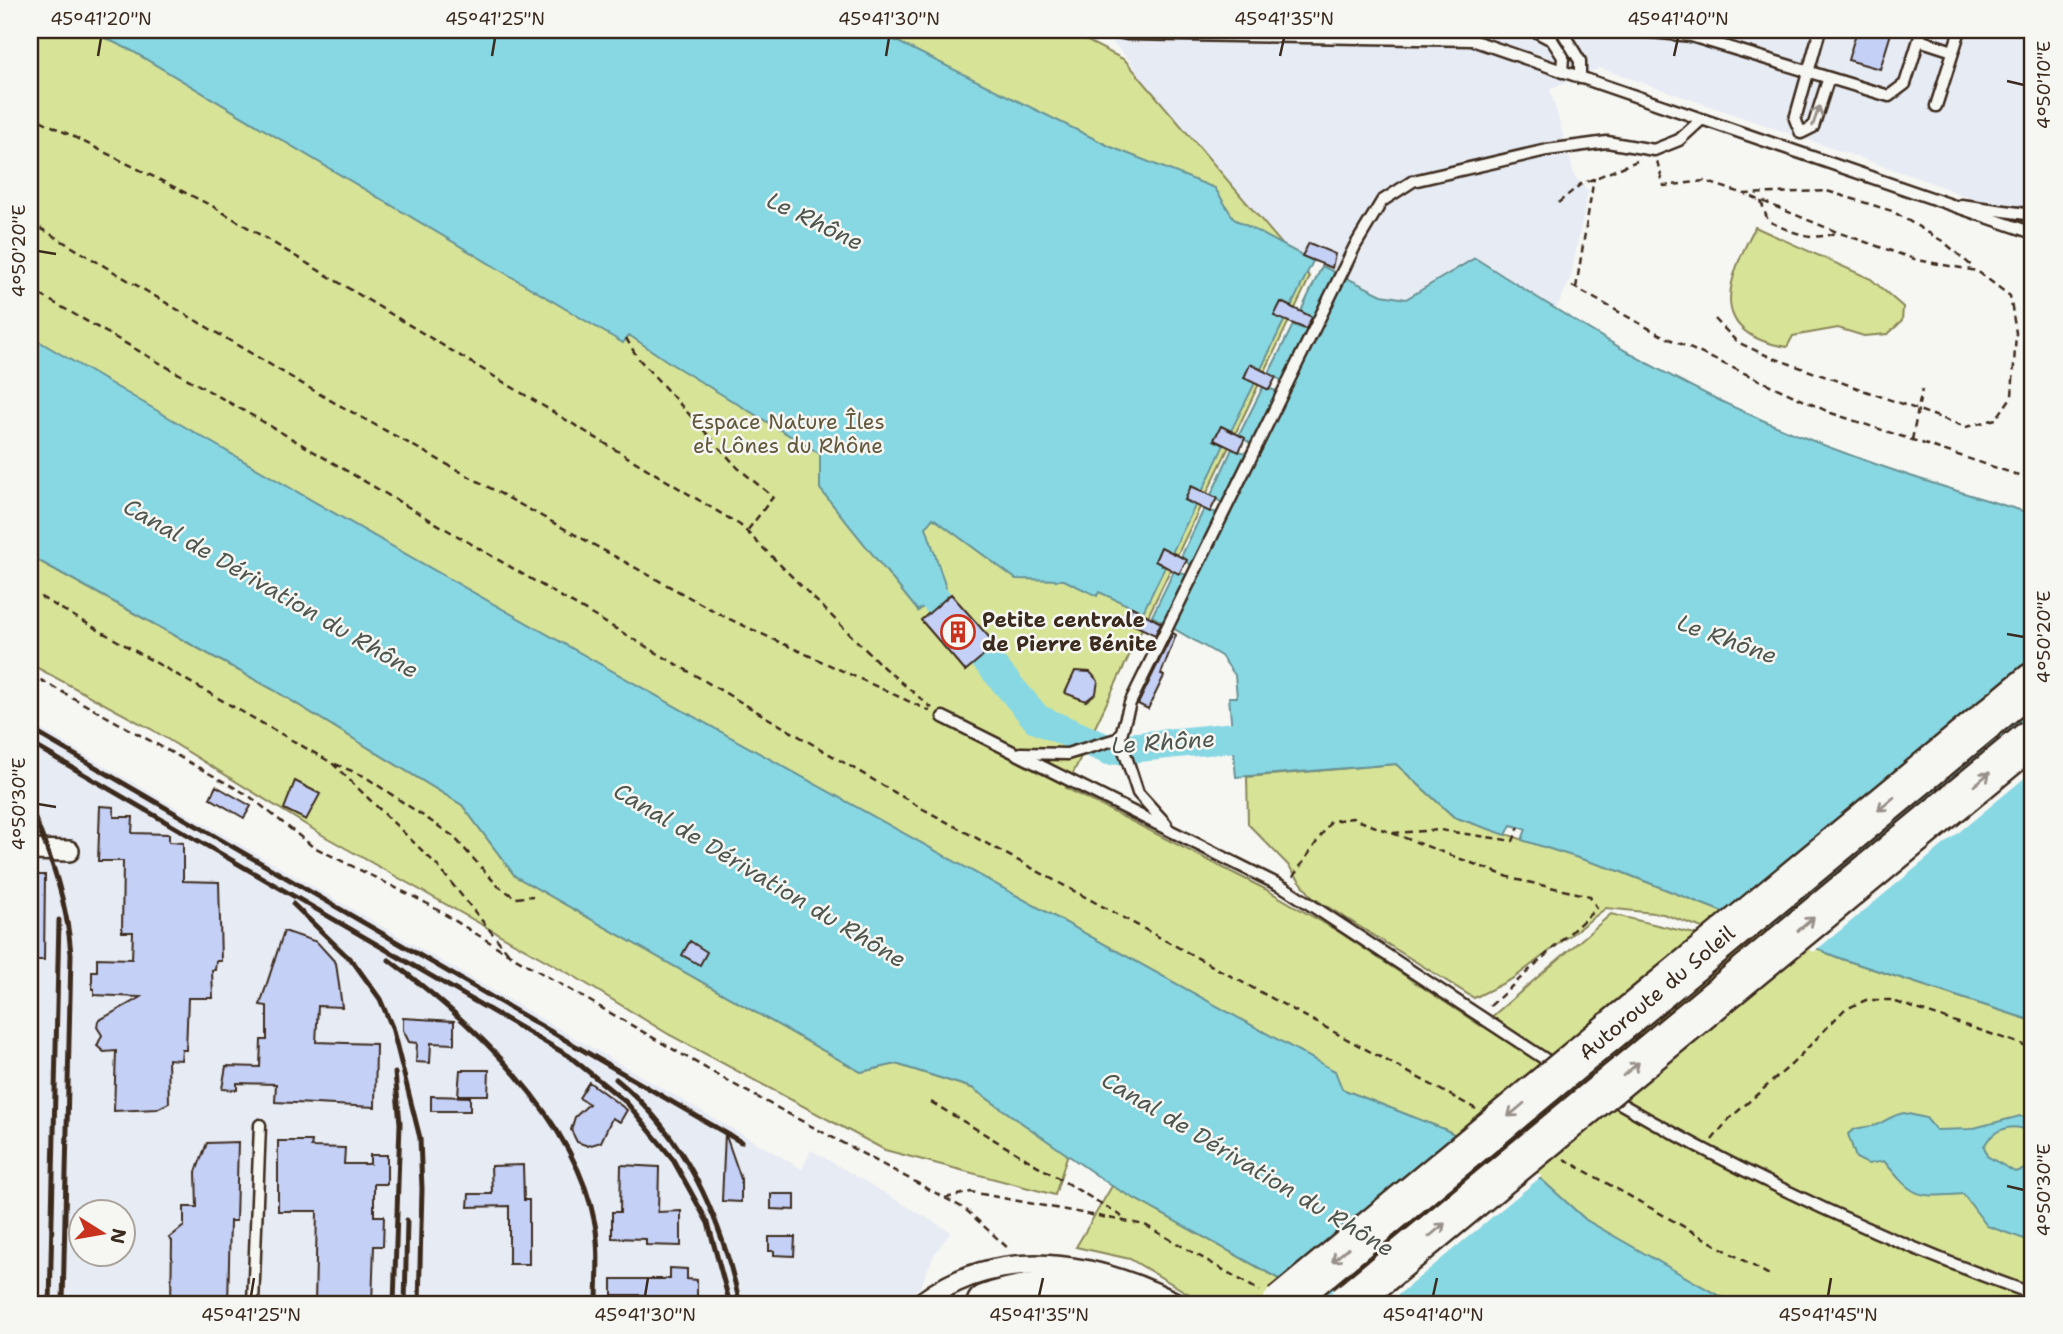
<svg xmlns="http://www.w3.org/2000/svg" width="2063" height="1334" viewBox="0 0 2063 1334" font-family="'Shantell Sans',sans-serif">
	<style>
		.built { fill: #e7ebf4; fill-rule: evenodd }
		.green { fill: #d7e396; stroke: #89865a; stroke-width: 2 }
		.water { fill: #88d8e3; stroke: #699294; stroke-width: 2 }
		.pier { fill: #f6f6f2 }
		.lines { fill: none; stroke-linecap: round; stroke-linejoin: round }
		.river { stroke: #88d8e3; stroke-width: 30 }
		.building { fill: #c5d0f7; stroke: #3b2a1e; stroke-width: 2 }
		.service-casing { stroke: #3b2a1e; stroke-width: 15 }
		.minor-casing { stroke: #3b2a1e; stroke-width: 24 }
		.motorway-casing { stroke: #3b2a1e; stroke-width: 42 }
		.path { stroke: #3b2a1e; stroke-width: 2.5; stroke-dasharray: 7 5; stroke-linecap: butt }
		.service { stroke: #f6f6f2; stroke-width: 10 }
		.minor { stroke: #f6f6f2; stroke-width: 19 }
		.motorway { stroke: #f6f6f2; stroke-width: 37 }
		.rail { stroke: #3b2a1e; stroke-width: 5 }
		.motorway-bridge-casing { stroke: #3b2a1e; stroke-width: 42; stroke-linecap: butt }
		.motorway-bridge { stroke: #f6f6f2; stroke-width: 37 }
		.oneway { stroke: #989088 }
		.ticks { fill: none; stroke: #3b2a1e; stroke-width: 2.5 }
		.labels { text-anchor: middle; stroke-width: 5; stroke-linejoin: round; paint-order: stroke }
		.park-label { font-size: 21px; fill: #62583c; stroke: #f6f6f2 }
		.poi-label { font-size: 21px; font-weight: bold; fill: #3b2a1e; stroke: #f6f6f2; text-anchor: start }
		.street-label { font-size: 21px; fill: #3b2a1e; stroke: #f6f6f2 }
		.water-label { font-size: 23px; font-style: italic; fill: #4e564f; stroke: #f6f6f2 }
		.neatline { fill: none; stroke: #3b2a1e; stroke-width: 2.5 }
		.ticks-label { font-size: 18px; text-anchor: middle; fill: #3b2a1e }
	</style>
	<rect width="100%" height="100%" fill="#f6f6f2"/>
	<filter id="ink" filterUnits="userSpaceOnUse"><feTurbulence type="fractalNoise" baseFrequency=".0143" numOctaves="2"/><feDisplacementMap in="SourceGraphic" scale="14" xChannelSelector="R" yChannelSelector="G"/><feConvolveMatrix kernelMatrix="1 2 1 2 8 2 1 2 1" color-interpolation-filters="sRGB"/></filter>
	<g filter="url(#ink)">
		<path class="built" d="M1101 30H2033V225L1938 185 1600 68 1550 89 1575 177 1588 191 1570 280 1556 309 1475 258 1406 299 1383 295 1234 219 1130 61Z
			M30 723 802 1169 811 1150 951 1232 935 1253 920 1287 897 1304H30ZM80 1212H122V1254H80Z"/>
		<path class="green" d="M30 30H1066L1125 60 1310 277 1066 788 1265 889 1339 932 1481 1026 1611 914 1771 952 1663 914 1606 908 1514 978 1474 998 1312 897 1288 865 1248 824 1247 777 1396 764 1454 817 1619 871 1842 959 2033 1021V1304H1733L1725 1301 1586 1220 1542 1180 1446 1130 1342 1089 1334 1071 1015 895 30 470Z
			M1755 227 1871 279 1903 307 1902 321 1888 334 1864 336 1838 328 1793 336 1787 347C1706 334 1727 281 1755 227Z
			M30 556 274 690 462 805 515 876 861 1072 896 1064 972 1088 1068 1153 1055 1195 885 1150 668 1034 577 978 324 836 151 729 30 664Z
			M1112 1186 1324 1304H1206L1130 1259 1076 1247Z"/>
		<path class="water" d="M88 30H874L1111 147 1215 188 1234 219 1313 261 1291 307 1281 302 1275 315 1284 321 1261 369 1250 365 1244 377 1255 383 1231 431 1221 426 1214 439 1224 445 1202 492 1185 500 1195 506 1172 553 1161 548 1155 561 1165 567 1143 612 1099 592 1097 596 1064 580 1016 579 933 518 926 527 946 588 918 611 820 489V454L673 365 629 335 623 343 132 51Z
			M1475 258C1561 313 1649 369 1742 411 1836 454 1935 485 2033 514V1021L1842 959 1619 871 1522 840 1526 829 1511 825 1506 835 1454 817 1396 764 1236 777 1229 697H1237L1235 675 1221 656 1152 616 1174 571 1187 575 1191 565 1181 557 1204 509 1217 513 1222 503 1211 495 1232 449 1246 453 1251 444 1239 435 1263 387 1277 391 1282 381 1269 373 1293 325 1307 330 1312 319 1301 311 1322 266 1382 295 1406 299Z
			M30 336C459 590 897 830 1335 1071L1342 1089 1446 1130 1542 1180 1586 1220 1733 1304H1324L1112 1186 972 1088 896 1064 861 1072 515 876 462 805 274 690 30 556Z
			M1904 1113 1926 1118 1936 1130 1970 1129 2020 1116 2033 1120V1134C2015 1121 1994 1128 1984 1146L1987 1156 2015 1172 2026 1169 2033 1162V1239L2027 1240 1987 1226 1963 1194C1916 1197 1915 1199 1884 1161L1868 1164 1856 1158 1848 1134C1857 1125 1864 1129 1876 1125 1886 1121 1892 1115 1904 1113Z"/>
		<path class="pier" d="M2033 717V771L1814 952 1770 934Z
			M1501 1155 1542 1176 1387 1304H1320Z"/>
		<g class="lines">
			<path class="river" d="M908 567 1037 719 1109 750 1255 735 1268 726"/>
		</g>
		<path class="building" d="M1857 30H1892L1880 69 1848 60Z
			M1309 243 1335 254 1332 268 1302 256Z
			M1281 302 1312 317 1306 329 1274 316Z
			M1250 364 1276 377 1269 390 1244 378Z
			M1221 426 1245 438 1239 452 1214 440Z
			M1191 486 1217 498 1210 512 1185 500Z
			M1161 547 1187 560 1179 574 1155 561Z
			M951 594 996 645 965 671 921 620Z
			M1132 607 1161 623 1155 635 1126 621Z
			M1173 633 1176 635 1161 674 1164 676 1148 709 1138 704Z
			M1075 671 1090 672 1098 681 1096 693 1086 701 1065 693Z
			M295 781 320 794 306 820 284 809Z
			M216 786 251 806 244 818 210 798Z
			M100 806 114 807V817H133L132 833 169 834V842L183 843V881L219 882 221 961H216L215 970H212L213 998H188L186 1050H182L181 1060 168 1059 169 1103 157 1109 114 1111 116 1051 104 1052 97 1046 102 1035 97 1027 98 1021 141 997 94 995V989H92V971H97V958L132 959 133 932H122L123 861H98Z
			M30 875H45L44 960H30Z
			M284 931 317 942 336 963 342 1007 318 1006 316 1042 376 1044 375 1107 275 1102 276 1084 237 1083V1090L222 1089 226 1066 260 1067 261 1040H267V1006L260 1005Z
			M690 941 707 952 700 965 682 955Z
			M403 1018 454 1021V1044L431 1043 430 1063 416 1062 417 1043 409 1042 403 1030Z
			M460 1070H489L488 1095H458Z
			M589 1082 627 1110 620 1122 612 1118 601 1142 588 1146 577 1142 571 1130 575 1117 589 1104 579 1098Z
			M431 1096 470 1097V1111H431Z
			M725 1133 741 1179V1202L722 1201Z
			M278 1141H312L311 1147 345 1148 344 1164H370V1155H387V1184H374V1216H384L383 1246H374L372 1304H315L317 1211H278Z
			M238 1142 236 1221H230L228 1304H171L172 1241 169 1238 184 1226V1207H197L196 1172 207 1143Z
			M523 1165 524 1200H529V1264H509V1206L468 1207 469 1194H492L491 1166Z
			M621 1165 659 1167 658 1212 681 1211V1246L646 1245V1239L612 1238V1212H620Z
			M771 1194H795V1210L771 1209Z
			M769 1237H795L794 1256 774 1255V1251H769Z
			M670 1268 687 1269V1279L697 1280V1304H644V1295H612V1279H670Z"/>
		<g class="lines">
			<g class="service-casing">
				<path id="service" d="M1109 30 1127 34 1472 40 2033 233
					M1533 30 1552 40 1563 57 1562 72
					M1561 30 1580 61V78
					M1632 30 1691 36 1889 96 1905 84 1922 30
					M1820 30 1795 119 1801 133 1813 127 1828 80
					M1919 40 1953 51
					M1936 106 1960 30
					M1961 205 2033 215
					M943 717 1285 888 1557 1067
					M1021 753 1067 754 1120 738
					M1166 824 1138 793 1120 738 1130 703 1355 246 1382 201 1413 181 1547 150 1607 142 1654 150 1679 140 1702 119
					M1609 1097C1745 1176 1885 1241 2033 1294
					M253 1304 260 1125"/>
			</g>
			<g class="minor-casing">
				<path id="minor" d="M30 850 69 851
					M920 1304C998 1243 1097 1262 1178 1304"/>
			</g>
			<g class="motorway-casing">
				<path id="motorway" d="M1625 1019 2033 682
					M986 1304C1031 1288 1077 1287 1122 1304"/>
			</g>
			<path class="path" d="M1744 30 1748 40
				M30 115 214 207 740 525 884 668 932 708
				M1657 161 1664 186 1704 181 1745 194 1827 191 1892 211 1944 242 1974 268
				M1761 201 1768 221C1789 231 1815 243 1837 232
				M1558 203 1581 184 1637 161
				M30 222 328 399 727 618 930 711
				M1572 286 1659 334 1831 413 2033 480
				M1576 288 1594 178
				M30 289 260 420 923 809 1476 1109
				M1715 319 1737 342 1768 356 1966 427 1996 419 2012 396 2016 333 2010 296 1977 271 1917 260 1837 232 1745 194
				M626 338 637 357 738 468 773 497 747 531
				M1912 440 1922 389
				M30 591 332 763 436 864 509 954
				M30 674 248 795 312 846 428 904 512 956 733 1084 945 1198 965 1209 1009 1249
				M335 764 364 776 453 836 498 886 516 898 533 896
				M1393 833 1440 830 1513 841 1519 827
				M1293 877 1331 821 1352 818 1514 879 1590 896 1597 908 1488 1008
				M931 1102 1120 1215 1124 1220
				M1712 1140 1729 1119 1792 1064 1844 1010 1866 1000H1890L2033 1048
				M1564 1159 1771 1276
				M945 1198 971 1192 1145 1225 1260 1291"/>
			<use href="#service" class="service"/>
			<use href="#minor" class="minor"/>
			<use href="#motorway" class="motorway"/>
			<path class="rail" d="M30 729 741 1142
				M30 743 569 1056 627 1103 672 1158 708 1223 730 1304
				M30 807C51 856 67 900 71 954L63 1304
				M293 904 354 963 380 999 392 1027 420 1138 422 1189 419 1304
				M389 960C471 1021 576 1118 595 1224 600 1250 597 1278 597 1304
				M616 1079C686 1136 721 1218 740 1304
				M50 1304 59 920
				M394 1304 400 1123 395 1073
				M405 1304 407 1220"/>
			<g class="motorway-bridge-casing">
				<path id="motorway-bridge" d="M1281 1304 1625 1019
					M1346 1304 2033 737"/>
			</g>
			<use href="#motorway-bridge" class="motorway-bridge"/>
		</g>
		<defs><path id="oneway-shaft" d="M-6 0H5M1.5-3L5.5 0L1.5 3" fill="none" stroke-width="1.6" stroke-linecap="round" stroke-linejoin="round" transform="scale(1.75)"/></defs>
		<g class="oneway">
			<use href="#oneway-shaft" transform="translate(1816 116) rotate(-71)"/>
			<use href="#oneway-shaft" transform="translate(1982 779) rotate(-40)"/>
			<use href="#oneway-shaft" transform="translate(1886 804) rotate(140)"/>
			<use href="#oneway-shaft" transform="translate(1806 924) rotate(-40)"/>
			<use href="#oneway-shaft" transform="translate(1631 1069) rotate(-40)"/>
			<use href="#oneway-shaft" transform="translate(1516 1110) rotate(140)"/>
			<use href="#oneway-shaft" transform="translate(1437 1230) rotate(-40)"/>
			<use href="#oneway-shaft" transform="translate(1340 1255) rotate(140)"/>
		</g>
	</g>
	<path class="ticks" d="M98 56 101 38M492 56 495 38M886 56 889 38M1280 56 1284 38M1674 56 1678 38M2007 81 2024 85M38 251 56 254M2007 634 2024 637M38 804 56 807M2007 1186 2024 1190M251 1296 254 1278M645 1296 648 1278M1039 1296 1043 1278M1433 1296 1437 1278M1828 1296 1831 1278"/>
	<defs>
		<g id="building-ring" transform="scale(1.75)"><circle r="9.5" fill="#f6f6f2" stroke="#c8321e" stroke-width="1.5"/><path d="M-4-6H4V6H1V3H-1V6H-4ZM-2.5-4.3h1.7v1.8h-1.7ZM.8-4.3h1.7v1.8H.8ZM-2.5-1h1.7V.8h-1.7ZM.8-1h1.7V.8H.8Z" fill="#c8321e"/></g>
	</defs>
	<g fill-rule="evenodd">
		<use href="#building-ring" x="958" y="632"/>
	</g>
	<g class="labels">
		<g class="park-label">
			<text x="788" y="429">Espace Nature Îles<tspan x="788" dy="24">et Lônes du Rhône</tspan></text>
		</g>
		<g class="poi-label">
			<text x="982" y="627">Petite centrale<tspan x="982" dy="24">de Pierre Bénite</tspan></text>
		</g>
		<g class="street-label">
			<text transform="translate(1657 993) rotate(-40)" y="7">Autoroute du Soleil</text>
		</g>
		<g class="water-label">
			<text transform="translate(815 221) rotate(26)" y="8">Le Rhône</text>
			<text transform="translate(271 588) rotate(30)" y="8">Canal de Dérivation du Rhône</text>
			<text transform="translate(1727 639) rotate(20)" y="8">Le Rhône</text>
			<text transform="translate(1163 742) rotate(-4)" y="8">Le Rhône</text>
			<text transform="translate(760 875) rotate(31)" y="8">Canal de Dérivation du Rhône</text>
			<text transform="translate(1248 1164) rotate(31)" y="8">Canal de Dérivation du Rhône</text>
		</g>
	</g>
	<rect width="2063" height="1334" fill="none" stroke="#f6f6f2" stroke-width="77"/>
	<g transform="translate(102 1233) rotate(101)"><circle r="33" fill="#f6f6f2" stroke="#aba49d" stroke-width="2"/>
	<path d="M0-5L12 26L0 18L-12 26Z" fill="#c8321e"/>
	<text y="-10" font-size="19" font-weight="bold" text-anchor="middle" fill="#3b2a1e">N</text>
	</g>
	<rect x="38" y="38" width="1986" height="1258" class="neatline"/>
	<g class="ticks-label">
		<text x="101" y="25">45°41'20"N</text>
		<text x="495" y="25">45°41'25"N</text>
		<text x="889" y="25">45°41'30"N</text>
		<text x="1284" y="25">45°41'35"N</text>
		<text x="1678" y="25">45°41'40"N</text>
		<text transform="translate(2044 85) rotate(-90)" y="6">4°50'10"E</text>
		<text transform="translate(19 251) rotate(-90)" y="6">4°50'20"E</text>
		<text transform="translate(2044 637) rotate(-90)" y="6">4°50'20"E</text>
		<text transform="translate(19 804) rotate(-90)" y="6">4°50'30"E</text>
		<text transform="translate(2044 1190) rotate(-90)" y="6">4°50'30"E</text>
		<text x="251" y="1321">45°41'25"N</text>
		<text x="645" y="1321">45°41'30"N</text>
		<text x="1039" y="1321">45°41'35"N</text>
		<text x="1433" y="1321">45°41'40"N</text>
		<text x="1828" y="1321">45°41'45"N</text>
	</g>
</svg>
